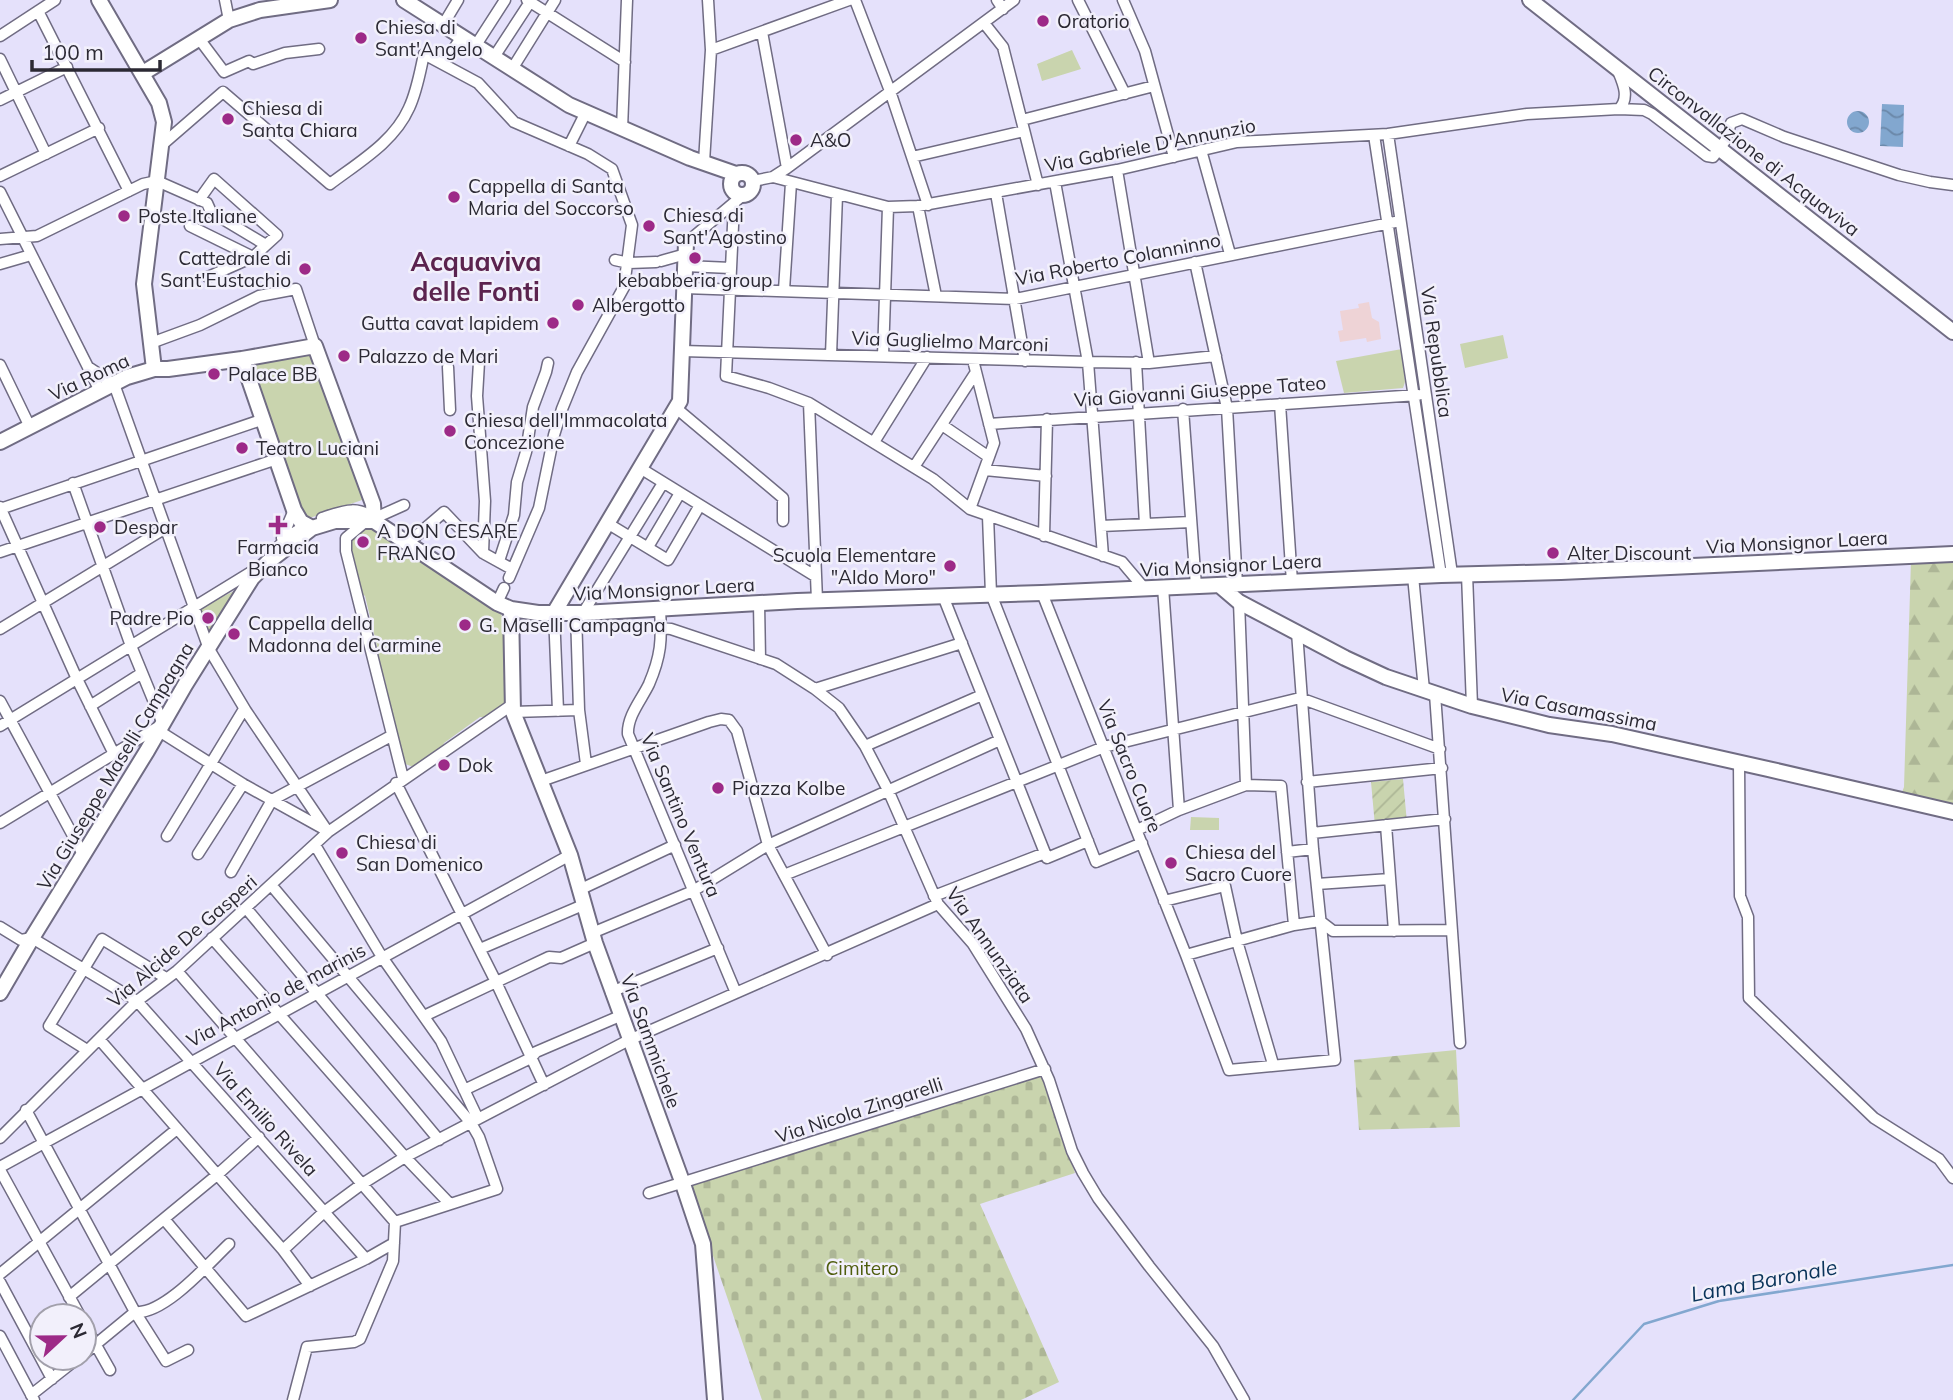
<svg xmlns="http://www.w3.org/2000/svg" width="1953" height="1400" viewBox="0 0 1953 1400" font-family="Mulish,sans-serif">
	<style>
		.education { fill: #eed3d6 }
		.green { fill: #c9d4ae }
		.forest { fill: url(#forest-firs) }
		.cemetery { fill: url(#cemetery-stones) }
		.garden { fill: url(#garden-furrows) }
		.water { fill: url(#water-waves) }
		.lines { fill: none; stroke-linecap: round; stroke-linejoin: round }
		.stream { stroke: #82a7cf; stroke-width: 2.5 }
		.street-casing { stroke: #706c83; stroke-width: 13 }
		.secondary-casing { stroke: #706c83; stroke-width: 18 }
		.street { stroke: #fff; stroke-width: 10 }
		.secondary { stroke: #fff; stroke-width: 14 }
		.poi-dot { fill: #9d2a87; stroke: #f2f0fb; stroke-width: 2.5 }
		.labels { text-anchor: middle; stroke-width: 5; stroke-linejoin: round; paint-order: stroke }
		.poi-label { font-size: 19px; fill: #2b2933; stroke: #f2f0fb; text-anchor: start }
		.street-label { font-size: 19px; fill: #2b2933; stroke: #f2f0fb }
		.park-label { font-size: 19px; fill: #4e5d0d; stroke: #f2f0fb }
		.water-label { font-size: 21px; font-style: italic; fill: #0a345a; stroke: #f2f0fb }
		.district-label { font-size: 26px; font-weight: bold; fill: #5b234e; stroke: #f2f0fb }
	</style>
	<defs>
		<pattern id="forest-firs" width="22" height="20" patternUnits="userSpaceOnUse" patternTransform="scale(1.75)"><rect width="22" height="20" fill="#c9d4ae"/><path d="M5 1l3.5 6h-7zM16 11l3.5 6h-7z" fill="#adb696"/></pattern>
		<pattern id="cemetery-stones" width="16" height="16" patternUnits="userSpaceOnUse" patternTransform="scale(1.75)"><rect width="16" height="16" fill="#c9d4ae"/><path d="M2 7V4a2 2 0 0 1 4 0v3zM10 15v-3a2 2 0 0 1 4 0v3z" fill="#adb696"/></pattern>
		<pattern id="garden-furrows" width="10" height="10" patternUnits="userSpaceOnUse" patternTransform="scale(1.75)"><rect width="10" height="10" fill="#c9d4ae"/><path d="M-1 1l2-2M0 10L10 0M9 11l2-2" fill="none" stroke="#adb696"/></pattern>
		<pattern id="water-waves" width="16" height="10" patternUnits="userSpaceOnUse" patternTransform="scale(1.75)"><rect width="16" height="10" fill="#82a7cf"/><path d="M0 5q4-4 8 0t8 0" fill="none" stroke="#6b88a9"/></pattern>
	</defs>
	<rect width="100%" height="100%" fill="#e5e1fb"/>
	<path class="education" d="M1369 302 1372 318 1379 322 1381 339 1367 342 1366 338 1340 342 1338 331 1343 330 1340 311 1359 308 1358 304Z"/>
	<path class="green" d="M1072 50 1081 69 1042 81 1037 64Z
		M1503 335 1508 358 1465 368 1460 344Z
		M1402 349 1405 382 1403 388 1344 393 1336 361Z
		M312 351 365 499 304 520 250 362Z
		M370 529H374L494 604 500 612 507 627V703L487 717H480L444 743 442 748 413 767 403 763 384 676C377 671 374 655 377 646L365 596 361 593 349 546 350 537 359 531Z
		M238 589 210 634 198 609Z
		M1191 817 1219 818V830H1190Z"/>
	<path class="forest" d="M1953 558V807L1901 795 1904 787 1911 560Z
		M1456 1050 1460 1127 1359 1130 1354 1060Z"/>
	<path class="cemetery" d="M1042 1073 1075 1173 980 1204 1059 1382 1021 1400H762L689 1185Z"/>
	<path class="garden" d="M1403 779 1407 823 1375 826 1371 782Z"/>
	<path class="water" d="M1882 104 1904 105 1903 147 1880 146Z
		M1847 122a11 11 0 1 1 22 0a11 11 0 1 1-22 0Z"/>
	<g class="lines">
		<path class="stream" d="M1573 1400 1644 1324 1719 1301 1953 1265"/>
		<g class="street-casing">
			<path id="street" d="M225 0 229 20
				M527 0 625 62
				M855 0 890 91 928 205
				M997 0 1003 9
				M1078 0 1125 94
				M1123 0 1145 51 1174 157
				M38 11 129 191
				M984 23 1003 47 1038 185
				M443 25 458 0
				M762 32 787 168
				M0 36 55 0
				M200 40 224 72 249 61 253 64 285 53 319 49
				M476 45 505 0
				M711 50 849 0
				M494 57 530 2
				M0 59 46 154
				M443 64 462 37
				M512 69 555 0
				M0 100 67 67
				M1619 109 1644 110 1652 114 1707 156 1713 157 1725 141 1731 123 1742 119 1784 137 1899 175 1930 182 1953 185
				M1022 120 1154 86
				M622 129 627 0
				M1388 134 1452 574
				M1374 135 1441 575
				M163 144 223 92 330 184C359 162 394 142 409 108 417 91 420 72 424 54L478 83 514 122 588 154 612 169 632 225 624 287 577 372 562 409 554 435 539 508 509 578
				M569 146 585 114
				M1201 150 1230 254
				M912 157 1024 131
				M704 162 711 50 708 0
				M1117 170 1149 363
				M0 176 99 128
				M773 177 888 207 918 206 1117 170 1237 142 1388 134 1527 114 1619 109C1630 98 1623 83 1618 71
				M753 181 773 177 787 168 1014 0
				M1055 182 1088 362 1103 556
				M0 192 100 391
				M996 193 1025 361
				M199 200 214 179 277 235 253 257 208 277
				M734 204 726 376 769 388 809 403 933 479 970 509 1122 562 1144 588
				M918 206 936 296
				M190 226 253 257
				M0 239 37 236 143 184 157 181 207 203 211 212 266 245
				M686 243 742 196
				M615 260 629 263 656 262
				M661 261 686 254
				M1195 262 1227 408 1237 584
				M0 264 31 255
				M685 266 731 268
				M684 288 1015 299 1400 221
				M784 290 791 183
				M151 343 200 325 259 296 296 289 315 346
				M682 351 1088 362 1149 363 1216 356
				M831 355 837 195
				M883 356 888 207
				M479 362 477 396 485 501 483 553
				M1136 362 1145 524
				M0 365 30 427
				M88 367 114 384 209 649 246 711 328 832
				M448 367 450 410
				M809 403 817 600
				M1280 404 1292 582
				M676 408 783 498V521
				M1183 409 1196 586
				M989 424 1418 395
				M942 425 989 457
				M874 442 927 357
				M914 467 976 372
				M640 468 815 576
				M985 470 1046 476
				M0 507 77 679 114 754
				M0 509 264 419
				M970 509 994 443 973 360
				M988 516 991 594 1096 862 1142 843
				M322 518C340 512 360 503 374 521
				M375 518 404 505
				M365 522 346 538V551L403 778
				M607 523 668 560 700 505
				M1101 526 1191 522
				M1044 536 1047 419
				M282 538 294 510
				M408 543 444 512 483 553 512 569
				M648 547 680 493
				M0 552 277 459
				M272 554 287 537 308 524
				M499 561 514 515 517 482 526 452 533 407 546 372 548 363
				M1467 574 1472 706
				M1413 576 1424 690
				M1163 587 1179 810
				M1042 593 1186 955 1229 1070 1335 1060 1313 849 1297 632
				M943 596 1045 853
				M1239 602 1246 785
				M497 603 504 588
				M759 603 760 659
				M660 610C662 640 661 656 649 684 642 699 627 716 628 734L736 993
				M554 613 558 711
				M576 613 579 710 586 764
				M583 613 663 483
				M661 628 671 629 776 664 815 689 839 708 865 746 888 790 938 904 973 944 1026 1029 1049 1080 1072 1151 1083 1173 1098 1198 1149 1266 1213 1346 1244 1400
				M0 629 164 529
				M815 689 962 643
				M1435 694 1460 1043
				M0 701 84 856
				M90 706 142 673
				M513 712 579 710
				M0 726 256 569
				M159 731 243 784 324 829
				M865 746 982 695
				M1739 762 1740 896 1748 917 1749 998 1874 1118 1939 1159 1953 1178
				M541 781 709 722 721 719 729 720 737 731 768 845 827 955
				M1307 782 1442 768
				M396 783 496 982 544 1085
				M0 823 163 724 131 646 73 483
				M1386 825 1394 931
				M1137 830 1179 810 1246 785 1281 786 1294 925
				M1312 833 1445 819
				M167 836 244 709
				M315 845 382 957 441 1041 478 1119
				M1287 852 1313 849
				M198 854 243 784
				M231 872 272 800 391 736
				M784 875 1104 747 1300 698 1440 749
				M1317 884 1390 879
				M272 886 471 1123 479 1137 497 1189 395 1222
				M579 890 675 845
				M934 896 1045 853 1047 858 1088 841
				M1164 901 1225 886 1237 941 1273 1064
				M246 908 439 1140
				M0 927 21 940 32 938 137 1001 366 1259
				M592 933 693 891 768 845 1000 740
				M212 938 405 1157 449 1203
				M480 949 583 905
				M1186 955 1294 925 1320 921 1333 931 1452 930
				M177 971 395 1222
				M611 992 718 948
				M424 1016 549 957 561 958 595 943
				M99 1039 283 1250 310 1286
				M87 1050 49 1026 102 939 166 978
				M464 1090 531 1058 536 1052 620 1016
				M26 1110 135 1312 166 1361 188 1350
				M0 1138 137 1001 177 971 328 832 513 704
				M0 1167 570 855
				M0 1170 80 1316
				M649 1193 1045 1069
				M164 1219 246 1316 366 1259 394 1243
				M283 1250 324 1212 362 1184 405 1157 629 1040 938 904
				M0 1274 177 1129
				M0 1282 52 1379
				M69 1297 217 1175 259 1137
				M84 1324 110 1370
				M0 1336 34 1400
				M84 1354 135 1312C164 1315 208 1264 229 1244
				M31 1395 78 1358
				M293 1400 307 1347 354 1342 360 1339 393 1261 395 1222"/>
		</g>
		<g class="secondary-casing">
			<path id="secondary" d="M99 0 159 103 164 122 144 284 154 369
				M404 0 569 105 690 158 736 174
				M1530 0 1953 332
				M143 73 229 20 260 10 330 0
				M731 184a11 11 0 1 1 22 0a11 11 0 1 1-22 0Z
				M0 442 127 377 154 369H168L242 359
				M374 521 497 603 511 609 538 613H583L797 601 1042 593 1441 575 1561 572 1953 554
				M312 528 301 522 294 510 242 359 315 346 373 504 374 521
				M1219 585 1239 602 1345 658 1386 677 1472 706 1549 725 1612 734 1768 769 1953 812
				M511 609 513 712 570 855 595 943 683 1184 703 1244 715 1400
				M554 613 680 401 686 243
				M0 993 32 938 147 751 185 685 252 578 268 562 312 528 335 521H374"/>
		</g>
		<use href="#street" class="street"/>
		<use href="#secondary" class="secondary"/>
	</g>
	<g class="poi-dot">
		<circle cx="1043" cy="21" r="7"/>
		<circle cx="361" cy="38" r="7"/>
		<circle cx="228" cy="119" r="7"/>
		<circle cx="796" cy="140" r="7"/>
		<circle cx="454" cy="197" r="7"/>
		<circle cx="124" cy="216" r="7"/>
		<circle cx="649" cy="226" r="7"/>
		<circle cx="695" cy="258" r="7"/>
		<circle cx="305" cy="269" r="7"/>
		<circle cx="578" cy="305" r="7"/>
		<circle cx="553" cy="323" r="7"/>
		<circle cx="344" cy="356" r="7"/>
		<circle cx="214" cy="374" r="7"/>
		<circle cx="450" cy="431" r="7"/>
		<circle cx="242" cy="448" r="7"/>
		<path d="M274.5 514.5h7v7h7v7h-7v7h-7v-7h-7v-7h7z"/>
		<circle cx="100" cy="527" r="7"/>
		<circle cx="363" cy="542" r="7"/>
		<circle cx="1553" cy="553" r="7"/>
		<circle cx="950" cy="566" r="7"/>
		<circle cx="208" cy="618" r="7"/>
		<circle cx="465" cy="625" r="7"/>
		<circle cx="234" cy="634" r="7"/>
		<circle cx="444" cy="765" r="7"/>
		<circle cx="718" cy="788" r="7"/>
		<circle cx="342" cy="853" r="7"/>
		<circle cx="1171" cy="863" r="7"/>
	</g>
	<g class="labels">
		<g class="poi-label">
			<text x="1057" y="28">Oratorio</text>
			<text x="375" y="34">Chiesa di<tspan x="375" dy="22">Sant'Angelo</tspan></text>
			<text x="242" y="115">Chiesa di<tspan x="242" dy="22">Santa Chiara</tspan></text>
			<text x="810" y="147">A&amp;O</text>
			<text x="468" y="193">Cappella di Santa<tspan x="468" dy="22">Maria del Soccorso</tspan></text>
			<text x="663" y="222">Chiesa di<tspan x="663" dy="22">Sant'Agostino</tspan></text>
			<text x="138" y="223">Poste Italiane</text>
			<text x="291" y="265" text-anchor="end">Cattedrale di<tspan x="291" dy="22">Sant'Eustachio</tspan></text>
			<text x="695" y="287" text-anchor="middle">kebabberia group</text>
			<text x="592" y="312">Albergotto</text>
			<text x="539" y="330" text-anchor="end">Gutta cavat lapidem</text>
			<text x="358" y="363">Palazzo de Mari</text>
			<text x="228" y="381">Palace BB</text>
			<text x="464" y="427">Chiesa dell'Immacolata<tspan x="464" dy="22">Concezione</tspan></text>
			<text x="256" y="455">Teatro Luciani</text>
			<text x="114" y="534">Despar</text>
			<text x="377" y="538">A DON CESARE<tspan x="377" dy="22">FRANCO</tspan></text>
			<text x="278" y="554" text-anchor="middle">Farmacia<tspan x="278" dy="22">Bianco</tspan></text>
			<text x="1567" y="560">Alter Discount</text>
			<text x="936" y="562" text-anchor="end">Scuola Elementare<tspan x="936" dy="22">"Aldo Moro"</tspan></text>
			<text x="194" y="625" text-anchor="end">Padre Pio</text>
			<text x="248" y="630">Cappella della<tspan x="248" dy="22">Madonna del Carmine</tspan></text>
			<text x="479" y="632">G. Maselli Campagna</text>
			<text x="458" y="772">Dok</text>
			<text x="732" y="795">Piazza Kolbe</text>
			<text x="356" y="849">Chiesa di<tspan x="356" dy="22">San Domenico</tspan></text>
			<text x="1185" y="859">Chiesa del<tspan x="1185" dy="22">Sacro Cuore</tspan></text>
		</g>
		<g class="street-label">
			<text transform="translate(1150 145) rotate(-11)" y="7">Via Gabriele D'Annunzio</text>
			<text transform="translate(1754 151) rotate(38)" y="7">Circonvallazione di Acquaviva</text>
			<text transform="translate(1118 259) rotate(-11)" y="7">Via Roberto Colanninno</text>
			<text transform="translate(950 341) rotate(2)" y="7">Via Guglielmo Marconi</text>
			<text transform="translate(1437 352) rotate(82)" y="7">Via Repubblica</text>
			<text transform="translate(89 377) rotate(-25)" y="7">Via Roma</text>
			<text transform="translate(1200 391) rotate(-4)" y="7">Via Giovanni Giuseppe Tateo</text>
			<text transform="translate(1797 542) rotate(-3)" y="7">Via Monsignor Laera</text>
			<text transform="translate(1231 565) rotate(-3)" y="7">Via Monsignor Laera</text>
			<text transform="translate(664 589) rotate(-3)" y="7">Via Monsignor Laera</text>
			<text transform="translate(1579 709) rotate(11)" y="7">Via Casamassima</text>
			<text transform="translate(115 766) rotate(-59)" y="7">Via Giuseppe Maselli Campagna</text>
			<text transform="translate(1130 766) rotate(68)" y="7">Via Sacro Cuore</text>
			<text transform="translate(681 815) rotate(67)" y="7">Via Santino Ventura</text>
			<text transform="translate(182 941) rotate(-41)" y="7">Via Alcide De Gasperi</text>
			<text transform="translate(990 945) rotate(55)" y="7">Via Annunziata</text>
			<text transform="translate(276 995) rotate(-28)" y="7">Via Antonio de marinis</text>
			<text transform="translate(651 1041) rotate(70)" y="7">Via Sammichele</text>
			<text transform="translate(859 1110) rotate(-18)" y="7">Via Nicola Zingarelli</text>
			<text transform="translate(266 1119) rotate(48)" y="7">Via Emilio Rivela</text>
		</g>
		<g class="park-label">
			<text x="862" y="1275">Cimitero</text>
		</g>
		<g class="water-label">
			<text transform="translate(1764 1281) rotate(-11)" y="7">Lama Baronale</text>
		</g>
		<g class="district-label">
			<text x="476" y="271">Acquaviva<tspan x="476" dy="30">delle Fonti</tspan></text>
		</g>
	</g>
	<g transform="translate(63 1337) rotate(68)"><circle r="33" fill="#f2f0fb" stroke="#a2a0ab" stroke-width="2"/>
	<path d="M0-5L12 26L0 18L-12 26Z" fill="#9d2a87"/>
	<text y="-10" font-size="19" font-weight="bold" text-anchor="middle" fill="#2b2933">N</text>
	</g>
	<path d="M32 60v10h128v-10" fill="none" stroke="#2b2933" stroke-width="3.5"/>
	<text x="42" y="60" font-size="21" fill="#2b2933" stroke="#f2f0fb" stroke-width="5" paint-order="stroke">100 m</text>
</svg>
